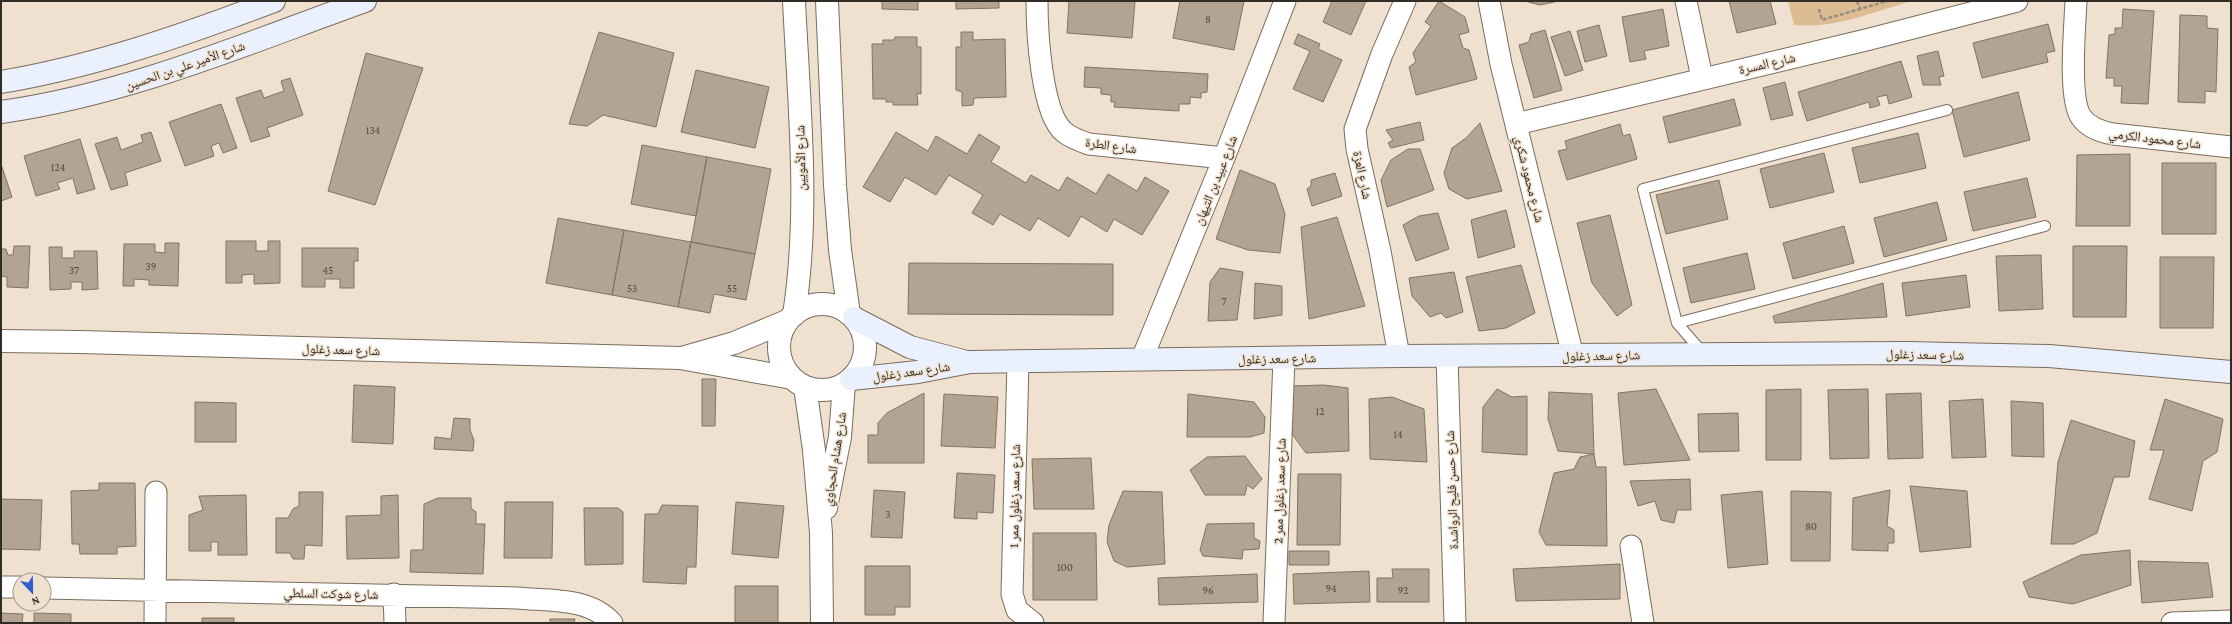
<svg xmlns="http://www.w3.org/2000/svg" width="2232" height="624" viewBox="0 0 2232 624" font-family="'Crimson Pro','Noto Naskh Arabic',serif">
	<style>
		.green { fill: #ddbb93 }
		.building { fill: #b2a393; stroke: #817464 }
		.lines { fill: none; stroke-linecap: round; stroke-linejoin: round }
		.service-casing { stroke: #7a6d5e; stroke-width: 12 }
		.minor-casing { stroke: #7a6d5e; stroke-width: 23 }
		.tertiary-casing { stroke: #7a6d5e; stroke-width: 24 }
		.secondary-casing { stroke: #7a6d5e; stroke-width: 24 }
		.path { stroke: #968c80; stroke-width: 2.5; stroke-dasharray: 4 2; stroke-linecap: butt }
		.service { stroke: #fff; stroke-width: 10 }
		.minor { stroke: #fff; stroke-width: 21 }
		.tertiary { stroke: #fff; stroke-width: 22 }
		.secondary { stroke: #ebf1fc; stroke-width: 22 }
		.labels { text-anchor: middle; stroke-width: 3; stroke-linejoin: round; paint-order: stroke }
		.number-label { font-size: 11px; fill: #514a40 }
		.street-label { font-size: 13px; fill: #312c25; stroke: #efe0cf }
	</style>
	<rect width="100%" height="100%" fill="#efe0cf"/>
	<path class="green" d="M1788 1H1911C1874 12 1834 29 1794 25Z"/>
	<path class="building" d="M882 1H918V10L882 9Z
		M956 1H999V8L956 9Z
		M1069 1H1135L1132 38 1067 33Z
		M1180 1H1244L1234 50 1173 38Z
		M1332 1H1366L1351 35 1323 22Z
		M1439 1 1465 17 1469 32 1459 35 1463 48 1469 50 1477 79 1416 95 1409 67 1416 62 1413 53 1431 26 1425 22Z
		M1525 1H1559L1540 5Z
		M1729 1H1770L1776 24 1737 33Z
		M1663 9 1669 46 1644 51 1646 59 1630 62 1622 17Z
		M2123 9 2154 11 2148 104 2121 103 2122 86H2114V78H2106L2109 35 2115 34V28H2122Z
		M2180 15 2207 16V28L2218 29 2216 92 2205 91V103L2178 102Z
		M2048 24 2055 51 2046 53 2048 62 1982 78 1973 43Z
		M1599 25 1607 56 1585 62 1577 31Z
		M1545 30 1562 90 1534 98 1519 45 1529 42 1531 34Z
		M1570 31 1583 70 1565 76 1551 37Z
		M599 32 674 53 656 127 603 115 587 126 569 124Z
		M961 32H973V40L1005 39 1006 97 974 98 973 105 962 106V92L956 90V47H961Z
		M1298 34 1320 44 1318 49 1342 60 1323 102 1293 89 1310 51 1294 44Z
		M895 37H917V47H921V94L917 93 918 105H893V102H886V99H873L872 44H883V40H894Z
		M1938 51 1944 76 1939 77 1941 85H1923L1917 56Z
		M366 53 423 68 375 205 328 191Z
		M1901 61 1912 97 1889 104 1887 95 1877 97 1880 105 1870 108 1869 102 1807 121 1798 92Z
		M1085 67 1208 74 1207 92 1201 93V98L1190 97V104H1179V111L1114 107 1115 102H1111V95L1101 94V88L1084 87Z
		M696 70 769 87 755 148 681 132Z
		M290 78 303 115 267 128 270 136 251 142 236 98 261 90 264 98 284 91 281 81Z
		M1785 82 1793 115 1771 120 1763 88Z
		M2018 92 2030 140 1964 157 1952 110Z
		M1734 99 1741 125 1669 143 1663 117Z
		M221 104 237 148 223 153 219 143 211 146 214 156 185 166 169 122Z
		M1420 122 1424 140 1391 148 1388 143 1393 140 1386 130Z
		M1480 123 1502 191 1467 199 1449 189 1444 173 1452 148 1466 138Z
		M1620 124 1623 136 1630 134 1637 159 1567 180 1558 151 1567 149 1565 141Z
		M151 132 161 161 125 173 128 185 111 190 95 144 117 137 121 150 143 142 141 135Z
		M896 132 928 151 936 136 967 154 979 134 1000 147 991 162 1026 183 1031 175 1059 191 1067 177 1096 194 1108 174 1137 191 1145 177 1169 191 1142 235 1114 219 1107 232 1081 216 1069 237 1038 218 1030 231 1000 214 993 225 972 213 983 195 949 175 936 195 905 177 890 202 863 187Z
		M1918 133 1926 168 1860 183 1852 148Z
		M80 139 95 189 77 194 73 178 57 183 60 189 36 196 24 156Z
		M642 145 707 157 696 216 631 204Z
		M1408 149H1420L1434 190 1387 207 1381 180 1391 160Z
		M1824 153 1834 192 1770 208 1760 169Z
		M2130 154V226H2076L2077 155Z
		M707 157 771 169 755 254 691 242Z
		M2162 163H2216V234H2162Z
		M1 164 12 197 1 201Z
		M1240 170 1275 184 1285 214 1280 253 1248 250 1216 239Z
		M1335 173 1342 196 1312 206 1307 189 1311 186V180Z
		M2027 178 2036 217 1973 231 1964 192Z
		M1719 180 1728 219 1666 234 1656 195Z
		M1937 202 1947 240 1884 257 1874 218Z
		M1506 210 1515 247 1478 258 1471 220Z
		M1438 213 1449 249 1416 261 1403 225 1419 216Z
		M1610 215 1632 305 1617 316 1592 283 1577 223Z
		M1337 217 1365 306 1309 319 1301 227Z
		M558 218 624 230 612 295 546 283Z
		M1844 226 1854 263 1793 279 1783 243Z
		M624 230 691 242 678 307 612 295Z
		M226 241H256V251H268V241H280V283L254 284V274L242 275V283H226Z
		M691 242 755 254 746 300 714 294 710 313 678 307Z
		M165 243H179L178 286 149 285V280L134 279V286H123L124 244H155V252L165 253Z
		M14 246H30L28 288 7 287V277L1 276V249H6L8 255H13Z
		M2073 246H2127L2126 317H2073Z
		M49 247H62V258H74V251H97L98 289 82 290V282H71V289L50 290Z
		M302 248H358V261H354V288H340V279H325V287H302Z
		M1747 253 1755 289 1691 303 1683 268Z
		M2041 255 2043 309 1999 311 1996 256Z
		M2160 257H2214L2213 328H2160Z
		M909 263 1113 264V315L908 314Z
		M1521 265 1535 313 1506 328 1479 331 1466 277Z
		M1220 268 1243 272 1237 320 1208 321 1210 282Z
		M1454 272 1463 312 1446 318 1441 313 1430 317 1412 296 1409 278Z
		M1966 275 1970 307 1906 316 1902 283Z
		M1255 283 1282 286V315L1254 319Z
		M1883 283 1887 317 1775 323 1773 316Z
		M702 379H716L715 426H702Z
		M354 385 395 387 393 444 352 442Z
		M1324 385 1348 388 1349 451 1306 453 1292 434V386Z
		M1497 389 1512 397 1527 396V455L1482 452 1483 407Z
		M1656 389 1690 460 1624 465 1618 393Z
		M1801 389V460H1766V390Z
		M1868 389 1869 458 1830 459 1828 390Z
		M1549 392 1592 394 1594 454 1558 451 1548 419Z
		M924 393V463H868V435H878V423L887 413Z
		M1921 393 1923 458 1888 459 1886 394Z
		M944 394 998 397 995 448 941 446Z
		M1188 394 1254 402 1265 417 1264 433 1250 437H1187Z
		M1392 397 1424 409 1427 462 1370 459 1369 399Z
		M1983 399 1986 457 1952 458 1949 401Z
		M2165 399 2223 419 2217 452 2203 461 2192 511 2149 499 2164 450H2150Z
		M2011 401 2043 403 2044 457 2012 456Z
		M195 402 236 403V442H195Z
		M1738 413 1739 451 1699 452 1698 414Z
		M454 418 470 419V430L474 440 473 451 434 449 435 437 451 439Z
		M2071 420 2135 441 2129 477H2114L2097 533 2074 544H2051L2058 462Z
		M1594 454 1596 467H1606L1607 546 1546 545 1539 532 1554 473 1574 469 1580 457Z
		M1245 456 1262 479 1253 489 1247 485 1245 495H1205L1190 470 1207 457Z
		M1091 458 1094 509H1034L1032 459Z
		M957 473 995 475 993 513 977 512V519L954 518Z
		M1298 474H1341L1340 545H1297Z
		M1690 479 1691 510H1677L1674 523 1661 520 1655 501 1638 506 1630 481Z
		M99 483H135L136 546 117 547V554H80L79 544H72L71 491 99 490Z
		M1910 486 1967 491 1971 547 1920 552Z
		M874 490 905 492 902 538 871 537Z
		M1890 490 1887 526 1894 530V543H1888V551L1852 550 1853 498Z
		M1123 491 1162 492 1165 564 1127 567 1114 561 1107 542 1109 525Z
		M1762 491 1768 564 1728 568 1721 495Z
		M1791 491 1831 492 1830 561H1791Z
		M299 492H323L322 546 305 545 304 559H293L290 553H276V518H288L293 509 299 506Z
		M246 495 247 555H218V542H211V551H189V515L203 510 199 496Z
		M398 495 399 558 347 559 346 516 381 515V496Z
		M438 498H471V508L476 512V524H485L483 574 410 572 411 550H423L424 504Z
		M1 499 42 500 40 550 1 549Z
		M505 502H553L552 558H504Z
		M736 502 784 506 778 558 732 554Z
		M662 505 698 506 696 567H687L686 584 643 582 645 514H658Z
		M584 508H618L623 512V564L585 565Z
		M1254 523V538L1260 541 1259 549 1243 550 1242 559 1203 556 1200 550 1207 524Z
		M1033 533H1096L1097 600H1033Z
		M2130 550 2131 585 2073 604 2029 597 2023 582 2081 555Z
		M1289 551H1329V565H1289Z
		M2138 561 2208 563 2213 597 2142 603Z
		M1620 564V599L1516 601 1513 569Z
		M865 566H910V607H895V615H865Z
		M1392 569H1429V602H1377V578H1393Z
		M1369 571 1370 602 1294 604 1293 574Z
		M1257 574 1258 602 1159 605 1158 578Z
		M735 586H778V623H735Z
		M1 613 23 614 22 623H1Z
		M34 613 71 614V623H34Z
		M202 618H234V623H202Z
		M550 619H575L574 623H550Z"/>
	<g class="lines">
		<g class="service-casing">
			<path id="service" d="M1677 323 2045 226
				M1703 353 1677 323 1643 189 1947 110"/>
		</g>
		<g class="minor-casing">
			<path id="minor" d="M1037 1C1037 30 1041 113 1064 132 1071 138 1080 141 1089 144L1224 158
				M1489 1 1501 64 1573 356
				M1686 1 1702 78
				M2076 1C2075 26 2068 98 2081 117 2088 127 2102 132 2113 134L2231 147
				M1516 124 1870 39 2017 1
				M1399 356 1380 251 1357 149 1355 129 1382 54 1405 1
				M1447 357 1455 623
				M1142 359 1224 158 1285 1
				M1018 362 1012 594 1017 610 1033 623
				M1631 546 1643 623
				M1 587H20
				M44 588 517 598C549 601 589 597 612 623
				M394 594 395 623
				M155 623 156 492
				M1274 623 1284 358
				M2172 623 2231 621"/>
		</g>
		<g class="tertiary-casing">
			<path id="tertiary" d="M827 1 835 185 840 250 849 314
				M779 347a43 43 0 1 1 86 0a43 43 0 1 1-86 0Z
				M794 315C810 211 799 105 794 1
				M1 341 80 342 680 358 792 378
				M685 357 734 343 787 321
				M805 387 814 450 821 533 822 623
				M826 508 840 437 844 384"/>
		</g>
		<g class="secondary-casing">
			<path id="secondary" d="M1 82C96 66 184 35 274 1
				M1 112C128 94 245 44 365 1
				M854 318 910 347 963 361
				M851 379 918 372 970 362 1399 356 1906 353 2049 356 2231 372"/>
		</g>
		<path class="path" d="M1857 1 1860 9 1887 1
			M1819 9 1822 20 1860 9"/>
		<use href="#service" class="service"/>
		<use href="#minor" class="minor"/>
		<use href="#tertiary" class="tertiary"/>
		<use href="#secondary" class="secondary"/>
	</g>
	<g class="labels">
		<g class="number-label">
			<text x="1208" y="23">8</text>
			<text x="373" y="134">134</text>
			<text x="58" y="171">124</text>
			<text x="151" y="270">39</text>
			<text x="74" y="274">37</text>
			<text x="328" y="274">45</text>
			<text x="632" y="292">53</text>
			<text x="732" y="292">55</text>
			<text x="1224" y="305">7</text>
			<text x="1320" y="415">12</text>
			<text x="1398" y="438">14</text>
			<text x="888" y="518">3</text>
			<text x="1811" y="530">80</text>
			<text x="1065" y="571">100</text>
			<text x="1331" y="592">94</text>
			<text x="1208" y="594">96</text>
			<text x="1403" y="594">92</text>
		</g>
		<g class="street-label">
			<text transform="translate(1767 63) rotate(-13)" y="5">شارع المسرة</text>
			<text transform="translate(185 65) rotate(-19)" y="5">شارع الأمير علي بن الحسين</text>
			<text transform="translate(2155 138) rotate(7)" y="5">شارع محمود الكرمي</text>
			<text transform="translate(1111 145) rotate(8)" y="5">شارع الطرة</text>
			<text transform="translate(800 158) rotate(-91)" y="5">شارع الأمويين</text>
			<text transform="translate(1363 175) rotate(78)" y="5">شارع العزة</text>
			<text transform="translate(1530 179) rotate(76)" y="5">شارع محمود شكري</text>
			<text transform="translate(1215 180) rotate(-68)" y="5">شارع عبيد بن التيهان</text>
			<text transform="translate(341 349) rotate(2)" y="5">شارع سعد زغلول</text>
			<text transform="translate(1925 354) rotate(1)" y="5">شارع سعد زغلول</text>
			<text transform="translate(1601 355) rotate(-1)" y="5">شارع سعد زغلول</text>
			<text transform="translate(1277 358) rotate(-1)" y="5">شارع سعد زغلول</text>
			<text transform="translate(911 371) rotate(-8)" y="5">شارع سعد زغلول</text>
			<text transform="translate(834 459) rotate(-81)" y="5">شارع هشام الحجاوي</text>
			<text transform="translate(1451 490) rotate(-92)" y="5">شارع حسن فليح الرواشدة</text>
			<text transform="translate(1279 491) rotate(-88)" y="5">شارع سعد زغلول ممر 2</text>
			<text transform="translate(1014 496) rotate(-89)" y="5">شارع سعد زغلول ممر 1</text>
			<text transform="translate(331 593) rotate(1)" y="5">شارع شوكت السلطي</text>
		</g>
	</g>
	<rect width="2232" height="624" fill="none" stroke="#312c25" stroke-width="4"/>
	<g transform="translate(32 592) rotate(158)"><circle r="19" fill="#efe0cf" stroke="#a3988b"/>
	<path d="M0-3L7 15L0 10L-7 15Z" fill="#315ecd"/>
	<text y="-6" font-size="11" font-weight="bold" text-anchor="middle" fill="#312c25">N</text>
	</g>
</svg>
